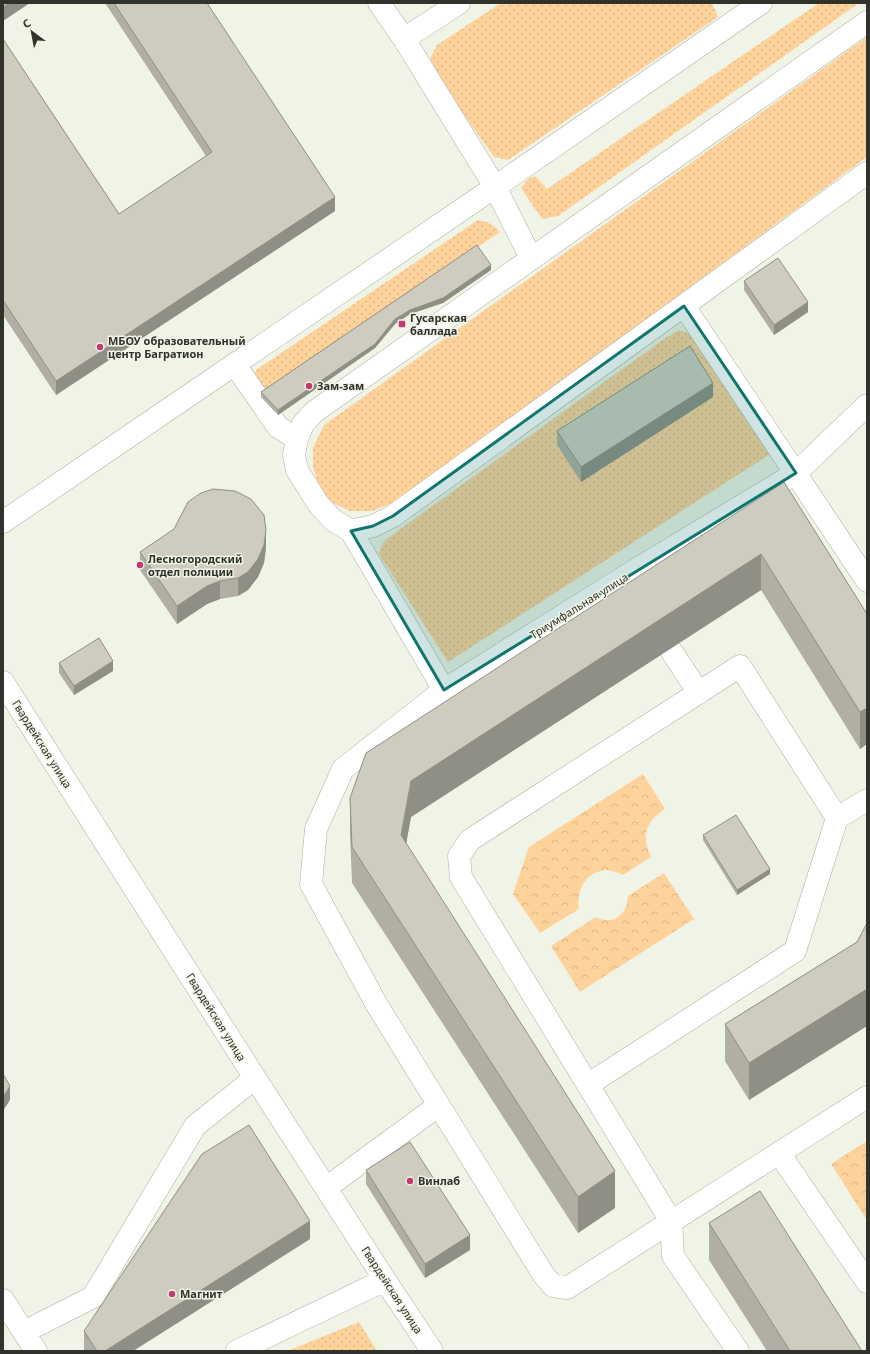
<svg xmlns="http://www.w3.org/2000/svg" width="870" height="1354" viewBox="0 0 870 1354" font-family="'Noto Sans',sans-serif">
	<style>
		.grass { fill: url(#grass-dots) }
		.park { fill: url(#park-crowns) }
		.lines { fill: none; stroke-linecap: round; stroke-linejoin: round }
		.minor-casing { stroke: #abb0a2; stroke-width: 23 }
		.minor { stroke: #fff; stroke-width: 22 }
		.wall { fill: #b1afa3 }
		.shaded-wall { fill: #908f85 }
		.building { fill: #ceccbe; stroke: #908f85 }
		.marked { fill: #0f766e; fill-opacity: 0.2; stroke: #0f766e; stroke-width: 3; stroke-linejoin: round }
		.poi-dot { fill: #c43a72; stroke: #eff4e6; stroke-width: 1.5 }
		.labels { text-anchor: middle; stroke-width: 3; stroke-linejoin: round; paint-order: stroke }
		.poi-label { font-size: 11px; font-weight: bold; fill: #30322c; stroke: #eff4e6; text-anchor: start }
		.street-label { font-size: 11px; fill: #30322c; stroke: #eff4e6 }
	</style>
	<defs>
		<pattern id="grass-dots" width="8" height="8" patternUnits="userSpaceOnUse"><rect width="8" height="8" fill="#fed39b"/><path d="M2 2h.1M6 6h.1" fill="none" stroke="#dab686" stroke-width="1.8" stroke-linecap="round"/></pattern>
		<pattern id="park-crowns" width="20" height="18" patternUnits="userSpaceOnUse"><rect width="20" height="18" fill="#fed39b"/><path d="M2 6a3 3 0 1 1 6 0M12 15a3 3 0 1 1 6 0" fill="none" stroke="#dab686"/></pattern>
	</defs>
	<rect width="100%" height="100%" fill="#eff4e6"/>
	<path class="grass" d="M501 3H712L718 17 508 160 494 157 433 71 430 58 437 45Z
		M819 3H859L558 216 542 219 521 188 528 179 535 176 547 189Z
		M867 37V157L400 500 372 511H350L333 503 319 487 313 467V448L324 425Z
		M478 220C487 222 494 224 500 232L260 395 253 383 256 370Z
		M679 330 691 334 770 454 448 662 379 554 384 541 667 337Z
		M359 1322 377 1351H287Z"/>
	<path class="park" d="M643 774 665 809C645 822 641 836 651 857L623 875C616 872 609 869 601 871 584 874 576 894 579 909L540 933 513 894 529 847Z
		M664 873 694 919 580 992 551 946 596 917C613 926 627 915 628 896Z
		M867 1141V1218L866 1219 831 1164Z"/>
	<g class="lines">
		<g class="minor-casing">
			<path id="minor" d="M379 3 404 39 495 187 531 258
				M404 39 459 3
				M684 306 867 581
				M235 365 278 427 297 439
				M867 405 796 473 624 577 444 690 343 769 316 829 311 884 377 1005 543 1274 553 1286 567 1288 867 1097
				M3 522 495 187 761 3
				M351 531 373 526 393 516 867 173
				M670 649 699 693
				M3 682 255 1078 385 1280 432 1351
				M444 690 351 531 333 520 319 505 297 470 294 455 297 439 303 424 314 412 867 22
				M837 818 867 800
				M589 1084 795 951 837 818 740 666 470 840 459 856 461 877 671 1221 673 1256 738 1351
				M779 1153 867 1282
				M326 1188 439 1105
				M3 1300 36 1351
				M24 1332 93 1297 195 1126 255 1078
				M237 1351 385 1280"/>
		</g>
		<use href="#minor" class="minor"/>
	</g>
	<path class="wall" d="M105 3H207L335 211 56 395 3 315V39L119 214 206 156Z
		M491 270 443 303 410 314 395 324 375 348 278 415 261 397V392Z
		M744 281 808 312 774 335 744 290Z
		M713 397 581 482 557 445V431Z
		M784 482 867 614V744L860 749 761 590 411 817 406 844 615 1208 578 1233 352 883 350 834V798Z
		M266 548 264 563 258 577 248 590 238 596 220 599 207 604 177 624 140 570V552Z
		M59 663 113 671 74 695 59 673Z
		M703 835 770 874 737 895 703 840Z
		M867 923V1026L749 1100 725 1061V1024L857 942Z
		M366 1170 470 1250 425 1278 366 1184Z
		M709 1223 862 1351H767L709 1260Z
		M310 1239 133 1351H85L84 1350V1331Z"/>
	<path class="shaded-wall" d="M9 3H30L3 21V7Z
		M335 197V211L56 395V381Z
		M491 265V270L443 303 410 314 395 324 375 348 278 415V410L395 319 410 310Z
		M808 302V312L774 335V325Z
		M713 383V397L581 482V467Z
		M266 530V548L264 563 258 577 248 590 238 596V578Z
		M761 554V590L411 817 401 872V835L411 781Z
		M220 581V599L207 604 177 624V606L207 586Z
		M113 661V671L74 695V686Z
		M867 708V744L860 749V712Z
		M770 869V874L737 895V890Z
		M867 989V1026L749 1100V1063Z
		M10 1086V1100L3 1111V1097Z
		M615 1171V1208L578 1233V1197Z
		M310 1221V1239L133 1351H105Z
		M470 1235V1250L425 1278V1264Z"/>
	<path class="building" d="M3 3H9L3 7Z
		M114 3H207L335 197 56 381 3 300V39L119 214 212 152Z
		M477 245 491 265 443 298 410 310 395 319 375 344 278 410 261 392Z
		M778 258 808 302 774 325 744 281Z
		M690 346 713 383 581 467 557 431Z
		M784 482 867 614V708L860 712 761 554 411 781 401 835 615 1171 578 1197 352 847 350 798 366 753Z
		M213 489 235 491 251 499 264 515 266 530 264 545 258 559 248 572 238 578 220 581 207 586 177 606 140 552 174 529 188 502 201 493Z
		M99 638 113 661 74 686 59 663Z
		M736 815 770 869 737 890 703 835Z
		M867 923V989L749 1063 725 1024 857 942Z
		M3 1074 10 1086 3 1097Z
		M249 1125 310 1221 105 1351H97L84 1331 202 1154Z
		M410 1142 470 1235 425 1264 366 1170Z
		M760 1191 862 1351H790L709 1223Z"/>
	<path class="marked" d="M684 306 796 473 444 690 351 531 373 526 393 516Z"/>
	<g class="poi-dot">
		<rect x="398" y="320" width="8" height="8" rx="2"/>
		<circle cx="100" cy="347" r="4"/>
		<circle cx="309" cy="386" r="4"/>
		<circle cx="140" cy="565" r="4"/>
		<circle cx="410" cy="1181" r="4"/>
		<circle cx="172" cy="1294" r="4"/>
	</g>
	<g class="labels">
		<g class="poi-label">
			<text x="410" y="322">Гусарская<tspan x="410" dy="13">баллада</tspan></text>
			<text x="108" y="345">МБОУ образовательный<tspan x="108" dy="13">центр Багратион</tspan></text>
			<text x="317" y="390">Зам-зам</text>
			<text x="148" y="563">Лесногородский<tspan x="148" dy="13">отдел полиции</tspan></text>
			<text x="418" y="1185">Винлаб</text>
			<text x="180" y="1298">Магнит</text>
		</g>
		<g class="street-label">
			<text transform="translate(579 606) rotate(-32)" y="4">Триумфальная улица</text>
			<text transform="translate(42 744) rotate(58)" y="4">Гвардейская улица</text>
			<text transform="translate(216 1017) rotate(58)" y="4">Гвардейская улица</text>
			<text transform="translate(392 1290) rotate(57)" y="4">Гвардейская улица</text>
		</g>
	</g>
	<rect width="870" height="1354" fill="none" stroke="#30322c" stroke-width="8"/>
	<g transform="translate(32 32) rotate(328)" stroke="#eff4e6" stroke-width="3" paint-order="stroke">
	<path d="M0-3L7 15L0 10L-7 15Z" fill="#30322c"/>
	<text y="-6" font-size="11" font-weight="bold" text-anchor="middle" fill="#30322c">С</text>
	</g>
</svg>
